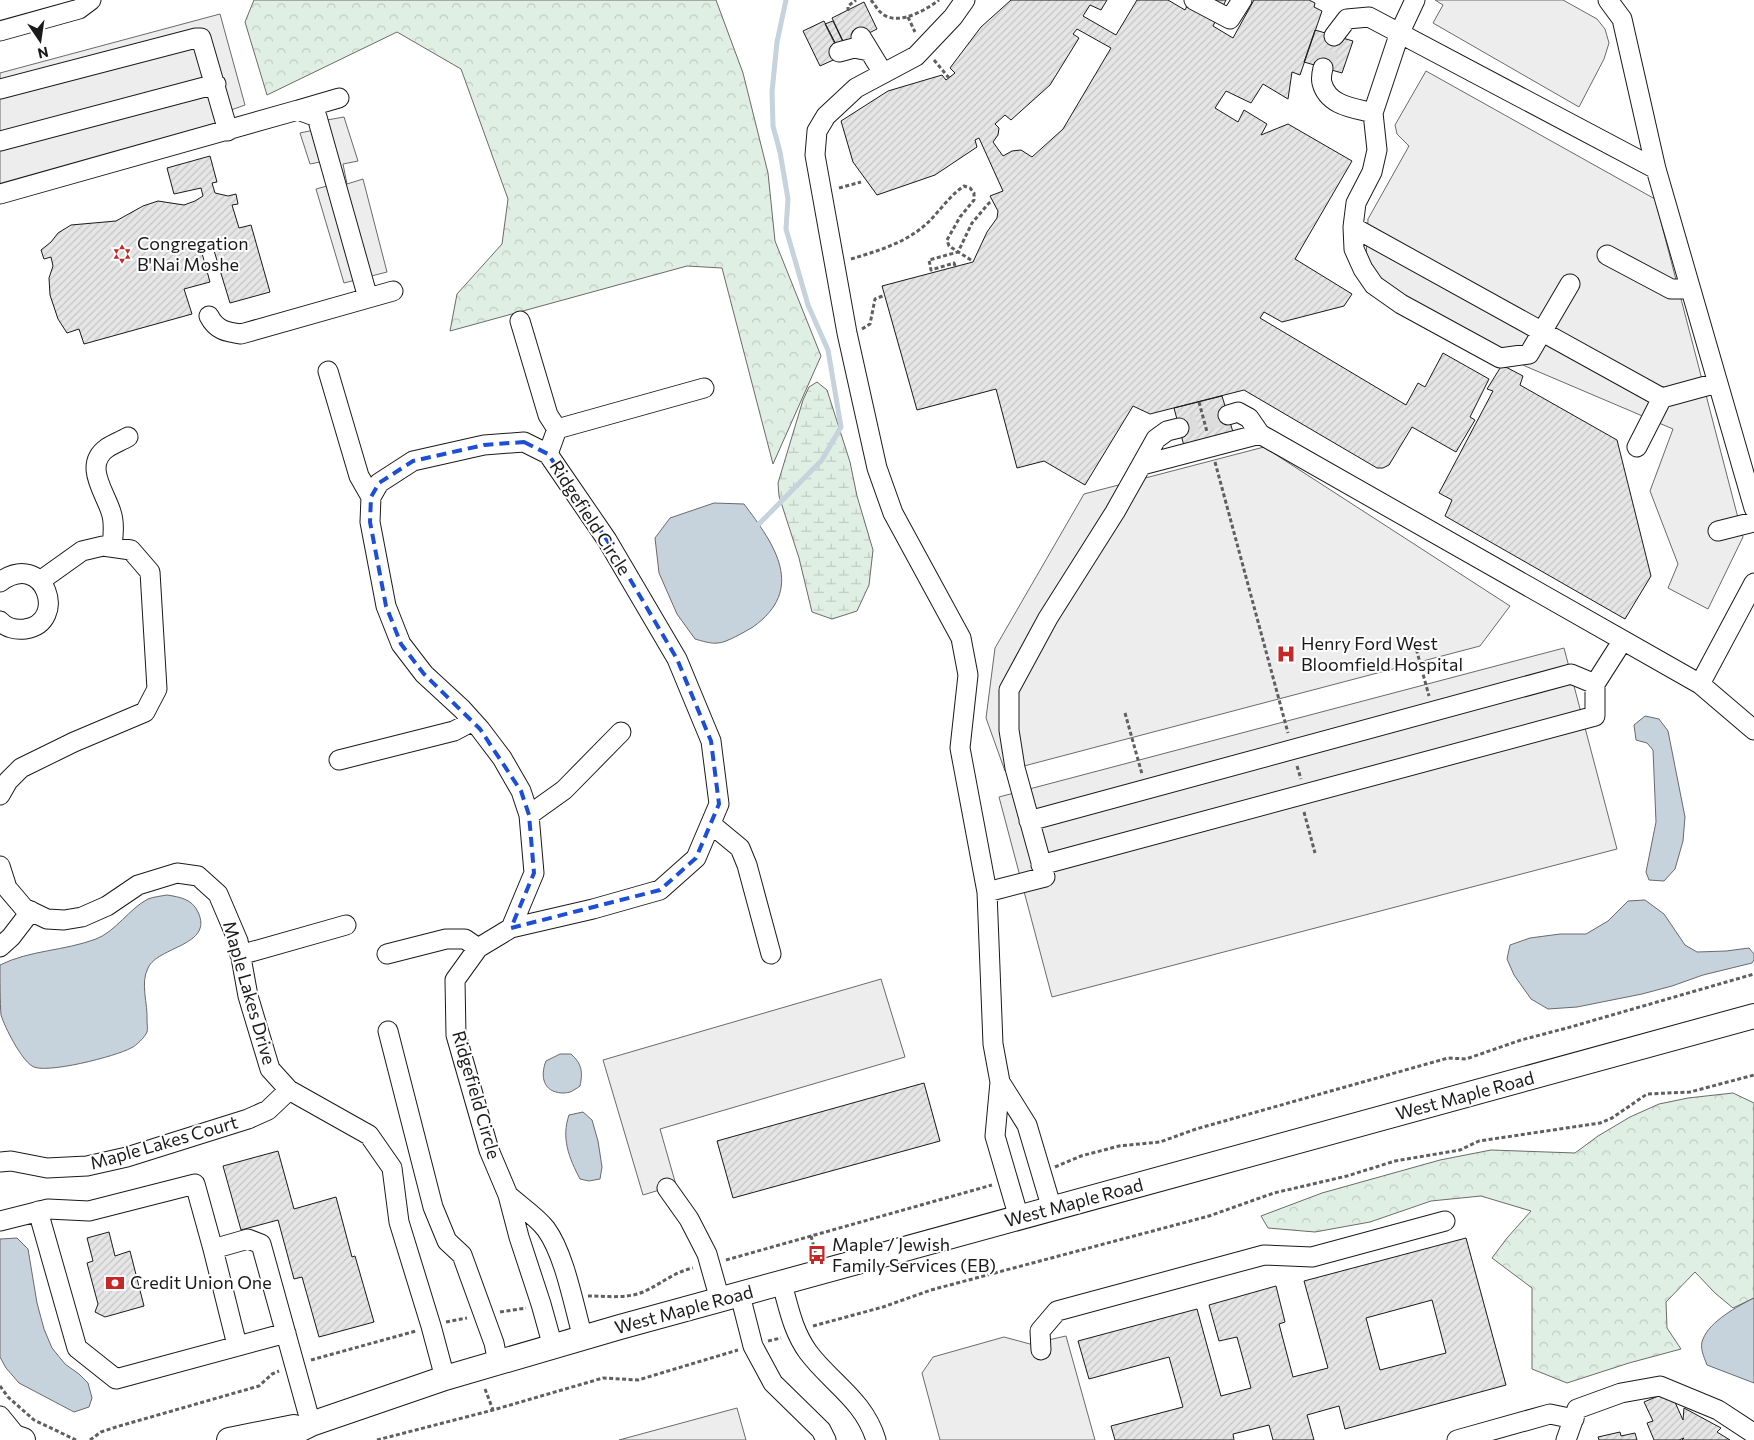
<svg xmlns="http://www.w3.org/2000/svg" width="1754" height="1440" viewBox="0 0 1754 1440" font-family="Commissioner,sans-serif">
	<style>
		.forest { fill: url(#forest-crowns); stroke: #6a6a6a }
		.wetland { fill: url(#wetland-marsh); stroke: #6a6a6a }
		.parking { fill: #ededed; stroke: #6a6a6a }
		.water { fill: #c6d2dc; stroke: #6a6a6a }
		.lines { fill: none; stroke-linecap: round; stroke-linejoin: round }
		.stream { stroke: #c6d2dc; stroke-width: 5 }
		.building { fill: url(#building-hatch); stroke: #1a1a1a; fill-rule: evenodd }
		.minor-tunnel { stroke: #ddd; stroke-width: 19; stroke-dasharray: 19 9; stroke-linecap: butt }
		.minor-casing { stroke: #1a1a1a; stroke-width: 21 }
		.major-casing { stroke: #1a1a1a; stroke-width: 26 }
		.path { stroke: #5f5f5f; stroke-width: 3; stroke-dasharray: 4 2.5; stroke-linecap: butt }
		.minor { stroke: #fff; stroke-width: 19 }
		.major { stroke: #fff; stroke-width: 24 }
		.marked { fill: none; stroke: #1d4ed8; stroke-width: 4; stroke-dasharray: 10 6; stroke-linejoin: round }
		.labels { text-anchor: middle; stroke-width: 4; stroke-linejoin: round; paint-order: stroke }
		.poi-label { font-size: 18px; fill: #1a1a1a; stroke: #fff; text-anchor: start }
		.street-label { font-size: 18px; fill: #1a1a1a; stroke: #fff }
	</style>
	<defs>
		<pattern id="forest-crowns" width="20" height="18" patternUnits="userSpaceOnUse" patternTransform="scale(1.25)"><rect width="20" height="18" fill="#e0efe3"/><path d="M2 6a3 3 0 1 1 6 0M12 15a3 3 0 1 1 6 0" fill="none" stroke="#c0ccc2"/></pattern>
		<pattern id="wetland-marsh" width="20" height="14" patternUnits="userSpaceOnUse" patternTransform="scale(1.25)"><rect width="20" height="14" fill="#e0efe3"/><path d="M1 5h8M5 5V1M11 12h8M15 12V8" fill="none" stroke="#c0ccc2"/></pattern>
		<pattern id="building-hatch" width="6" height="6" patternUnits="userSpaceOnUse" patternTransform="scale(1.25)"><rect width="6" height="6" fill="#e6e6e6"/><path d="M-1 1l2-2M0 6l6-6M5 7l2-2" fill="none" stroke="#c5c5c5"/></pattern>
	</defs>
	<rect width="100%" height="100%" fill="#fff"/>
	<path class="forest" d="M254 0H716L743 73 768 173 775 241 821 356 773 464 722 268 687 266 450 331 457 294 502 244 508 199 461 69 397 32 267 95 245 22Z
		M1733 1093 1754 1103V1298L1733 1308 1715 1293 1695 1272 1666 1302 1667 1328 1681 1349 1629 1363 1567 1383 1532 1369V1288L1492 1258 1507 1238 1531 1211 1481 1196 1431 1201 1370 1222 1315 1232 1268 1228 1261 1216 1322 1193 1440 1160 1491 1150 1575 1153 1598 1136 1630 1117 1659 1104 1688 1098Z"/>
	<path class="wetland" d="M817 382 827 390 850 462 857 496 873 550 869 585 857 611 832 619 812 612 799 558 779 496 778 483 803 400 809 387Z"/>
	<path class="parking" d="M1435 0H1563L1597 19 1605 29 1609 43 1604 59 1579 107 1433 23 1443 5Z
		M220 14 245 105 231 110 233 118 0 187V73Z
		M1426 71 1655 199 1743 537 1708 609 1668 588 1678 564 1650 491 1673 429 1525 366 1402 297 1380 279 1366 258 1368 219 1409 146 1397 134 1395 125Z
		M337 89 343 107 325 111 327 120 344 117 358 161 343 164 347 184 363 179 387 272 344 283 316 189 327 186 320 162 310 164 300 133 314 130 307 123 297 120 292 102Z
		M1264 447 1510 606 1480 646 1005 771 986 718 995 648 1084 494Z
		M1564 648 1617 849 1052 997 999 797Z
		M881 979 905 1057 660 1129 676 1185 643 1195 603 1060Z
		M1066 1336 1095 1440H940L922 1373 933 1357 1004 1337 1030 1344Z
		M737 1408 746 1440H619Z"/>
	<path class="water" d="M714 503 744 504C775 545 806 589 753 627 746 631 726 643 718 643 711 644 702 641 695 639L677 614 659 573 655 538 670 518Z
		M1645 716 1659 719 1668 731 1685 817 1683 841 1675 869 1664 881 1649 880 1646 872 1656 822 1653 750 1647 743 1636 740 1634 725Z
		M167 895C180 897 192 899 198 912 214 946 158 946 148 968 140 983 148 1004 147 1020 147 1024 148 1029 147 1032 145 1037 136 1046 131 1048 117 1056 44 1075 32 1066 21 1059 5 1028 1 1015 0 1004 0 978 0 965 30 950 64 951 96 939 115 932 130 908 148 899 153 897 161 896 167 895Z
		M1645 900 1664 914 1685 945 1697 952 1726 951 1749 948 1754 954V960L1752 963 1703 975 1672 986 1642 994 1577 1007 1548 1009 1531 999 1514 975 1507 959 1510 945 1530 938 1560 934H1586L1608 921 1628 901Z
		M560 1054H571C582 1064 583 1072 580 1086 577 1088 573 1091 570 1092 567 1093 564 1093 562 1093 543 1092 540 1076 546 1061Z
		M583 1112 592 1120 598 1141 602 1167 600 1179 589 1181 580 1179C569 1158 561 1138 569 1115Z
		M17 1238 28 1249 37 1303 44 1329 52 1348 65 1364 79 1374 88 1383 92 1398 89 1407 74 1412 19 1383 6 1368 0 1357V1239Z
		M1754 1298V1383L1707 1365C1704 1357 1699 1347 1703 1339 1710 1321 1738 1306 1754 1298Z"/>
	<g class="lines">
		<path class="stream" d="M759 524 822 460 841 427 828 350 808 305 786 229 788 199 780 152 773 126 772 92 777 42 786 0"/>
	</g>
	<path class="building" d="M1011 0H1107L1101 10 1090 5 1083 16 1116 35 1137 0H1168L1185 10 1190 0H1226L1213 26 1233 38 1254 0H1309L1315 3 1314 7 1322 11 1300 75 1292 72 1288 99 1263 84 1251 103 1226 91 1215 108 1238 122 1244 110 1267 124 1261 135 1288 124 1352 161 1295 259 1352 294 1344 306 1282 322 1264 312 1260 318 1406 405 1418 383 1425 387 1443 353 1489 379 1470 417 1475 420 1456 452 1412 427 1389 465 1383 468H1377L1244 390 1150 414 1133 406 1085 485 1044 461 1017 468 996 389 917 410 882 286 973 262 987 232 997 218 998 211 990 196 1003 191 979 138 975 140 977 147 935 175 877 195 853 162 841 121 888 91 942 75 946 80 955 73 950 68 981 27ZM1077 29 1111 48 1063 129 1032 157 1021 150 1012 151 1003 156 993 142 998 135 999 128 995 124 1005 115 1011 120 1050 85 1079 38 1073 34Z
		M864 2 877 29 845 45 832 18Z
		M824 21 842 56 820 66 803 31Z
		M833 21 843 42 836 46 825 24Z
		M1315 30 1353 41 1342 73 1304 62Z
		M210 156 217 182 212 183 215 193 228 196 236 194 238 204 232 205 239 228 251 225 270 292 230 303 212 244 200 246 210 282 184 289 192 314 84 344 79 329 67 333 58 319 50 295 49 278 53 266 51 257 44 259 41 250 51 242 58 233 71 225 116 221 143 206 158 201 184 205 195 201 203 196 201 188 174 194 167 168Z
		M1502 365 1523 376 1520 385 1617 440 1651 576 1625 619 1445 516 1452 500 1439 493 1493 391 1487 389Z
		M1222 396 1233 432 1184 446 1174 408Z
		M924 1083 940 1141 733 1198 717 1141Z
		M278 1151 294 1209 336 1197 352 1257 355 1256 374 1322 319 1337 302 1277 294 1279 278 1220 241 1230 223 1166Z
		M109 1232 115 1256 130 1251 144 1306 105 1317 95 1312 98 1304 87 1263 93 1261 87 1238Z
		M1466 1238 1506 1385 1345 1429 1339 1406 1307 1415 1314 1440H1273L1269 1425 1233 1434 1234 1440H1115L1111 1426 1183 1407 1169 1357 1089 1379 1078 1341 1197 1309 1221 1396 1251 1388 1237 1337 1219 1341 1209 1305 1276 1286 1285 1322 1279 1324 1293 1377 1328 1368 1304 1281ZM1432 1300 1446 1353 1380 1370 1366 1318Z
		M1670 1391 1683 1420 1684 1408 1721 1428 1717 1432 1730 1440H1682L1684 1438 1679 1440H1654L1647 1423 1653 1421 1644 1402Z
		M1620 1432 1621 1436 1635 1433 1637 1440H1599L1598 1437Z"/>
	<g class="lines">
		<path class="minor-tunnel" d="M1323 68 1334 36
			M1179 428 1228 415"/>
		<g class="minor-casing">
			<path id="minor" d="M965 0 953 17 916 56 856 88 826 116 817 131 815 155 847 333 877 468 893 513 961 638 968 675 960 748 987 892 993 1044 1000 1082 1027 1125 1052 1209
				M1194 0 1230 19 1242 0
				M1415 0 1400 32 1373 113 1377 150 1372 172 1356 203 1353 227 1354 249 1363 269 1374 285 1401 304 1500 358 1529 354 1570 284
				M1608 0 1622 19 1656 169
				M0 31 79 9 91 0
				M1334 36 1347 19 1369 17 1656 169 1754 508
				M861 37 883 73
				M839 52 854 48 869 51
				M1323 68C1322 72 1321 79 1322 83 1328 106 1354 108 1373 113
				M0 89 196 38H201L228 131
				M298 110 339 98
				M0 141 216 84
				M0 194 298 110 317 117 368 298
				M1353 227 1662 398 1717 383
				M1607 255 1671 289H1690
				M209 316C216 330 226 332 241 334L393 291
				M520 321 548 415 557 429
				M328 371 359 476 371 497
				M1228 415 1238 412 1249 418 1260 434 1700 684 1754 730
				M524 442 548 454 607 540 677 659 711 741 719 804 696 858 660 890 593 909 511 928 534 873 529 815 521 791 502 758 480 729 462 709 424 674 401 644 386 606 370 522 371 497 379 483 413 461 484 445Z
				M1637 447 1662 398
				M548 454 557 429 704 388
				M1142 465 1260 434
				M1718 531 1754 522
				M112 547C113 536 115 523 111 512 105 492 83 465 107 448 113 444 121 441 128 437
				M0 582C45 549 69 623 25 629 16 630 6 628 0 621
				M1700 684 1754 583
				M339 760 454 731 473 721
				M0 795 8 781 21 768 74 742 145 712 157 689 150 572 131 550 103 546 82 551 40 581
				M529 815 564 790 621 732
				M1029 821 1571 674 1595 684
				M711 824 740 848 747 865 771 954
				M1041 865 1595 716V684L1623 640
				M0 866 7 888 24 908 47 919 64 920 82 917 107 906 138 885 177 873 198 876 218 894 238 941 248 996 270 1069 289 1090 369 1135 392 1168 399 1222 431 1326 445 1378
				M987 892 1045 877 1015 768 1009 730V690L1048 618 1115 512 1156 439 1167 431 1179 428
				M511 928 478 948 455 980 456 1035 489 1150 508 1195 519 1237 541 1304 553 1347
				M0 947 11 937 31 911
				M387 954 446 939H465L478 948
				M240 955 346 925
				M388 1031 433 1207 447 1241 462 1255 494 1343 498 1363
				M1000 1082 995 1136 1019 1218
				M0 1162 11 1161 47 1168 87 1166 127 1157 248 1119 268 1110 289 1090
				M667 1188 689 1219 707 1254 720 1300
				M508 1195C520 1206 536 1216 546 1229 565 1255 574 1307 583 1338
				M38 1211 77 1348 116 1379 286 1333
				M0 1221 48 1209 89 1211 195 1184 213 1249 248 1239 261 1244 311 1424
				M213 1249 237 1345
				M782 1284C789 1309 793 1331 808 1352 831 1383 864 1400 876 1440
				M740 1295 753 1346 773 1383 821 1430 826 1440
				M1041 1350 1040 1331 1057 1311 1264 1255 1312 1257 1445 1221
				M0 1416 17 1437
				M1457 1440 1550 1414 1574 1419
				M1566 1440 1577 1409 1621 1393 1660 1386 1718 1410 1753 1433 1754 1435"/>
		</g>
		<g class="major-casing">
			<path id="major" d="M0 1432 23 1440
				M229 1440 294 1427
				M279 1440 311 1424 445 1378 620 1327 1754 1016"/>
		</g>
		<path class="path" d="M871 0C875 5 878 11 884 15 900 25 926 10 939 0
			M848 11V6L856 0
			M908 17 915 32
			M934 60 949 78
			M839 188 861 182
			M851 259C874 252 899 245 919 230 936 218 946 198 964 186L970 188 974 193V200L960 217 947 240 949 246 971 260
			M955 266 954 263 931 270 929 260 958 252 972 223 989 203 993 202
			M862 329 870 324 875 299 885 295
			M1199 402 1207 432
			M1215 462 1288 733
			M1413 637 1429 696
			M1125 713 1142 774
			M1297 766 1301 779
			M1304 812 1315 853
			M1055 1167 1081 1156 1119 1146 1160 1142 1196 1129 1448 1058 1466 1059 1521 1040 1567 1028 1754 974
			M811 1236 816 1255
			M726 1260 992 1185
			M588 1296C606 1296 626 1299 643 1292 661 1284 674 1272 693 1268
			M500 1312 526 1308
			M446 1322 467 1318
			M813 1326 883 1307 931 1290 1209 1216 1274 1193 1347 1176 1395 1161 1460 1150 1479 1141 1600 1123 1612 1118 1647 1094 1690 1092 1754 1075
			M768 1341 781 1338
			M311 1360 416 1331
			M0 1386 8 1397 34 1420 76 1440
			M485 1389 493 1410
			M90 1440 101 1432 116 1427 259 1386 272 1374 279 1371
			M377 1440 493 1410 603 1378 638 1380 738 1350"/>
		<use href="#minor" class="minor"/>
		<use href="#major" class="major"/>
	</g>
	<path class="marked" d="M524 442 548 454 607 540 677 659 711 741 719 804 696 858 660 890 511 928 534 873 529 815 521 791 480 729 424 674 401 644 386 606 370 522 371 497 379 483 413 461 484 445Z"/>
	<defs>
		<g id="synagogue-bare" transform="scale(1.5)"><path d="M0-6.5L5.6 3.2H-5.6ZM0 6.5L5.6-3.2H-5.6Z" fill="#c62828" stroke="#fff" stroke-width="2.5" paint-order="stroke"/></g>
		<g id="hospital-bare" transform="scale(1.5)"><path d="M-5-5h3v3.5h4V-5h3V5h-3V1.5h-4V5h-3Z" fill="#c62828" stroke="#fff" stroke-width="2.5" paint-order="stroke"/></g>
		<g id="bus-bare" transform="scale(1.5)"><path d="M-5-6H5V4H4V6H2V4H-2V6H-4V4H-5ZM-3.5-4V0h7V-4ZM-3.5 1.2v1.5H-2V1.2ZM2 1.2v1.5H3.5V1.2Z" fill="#c62828" stroke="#fff" stroke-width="2.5" paint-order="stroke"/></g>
		<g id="bank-bare" transform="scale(1.5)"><path d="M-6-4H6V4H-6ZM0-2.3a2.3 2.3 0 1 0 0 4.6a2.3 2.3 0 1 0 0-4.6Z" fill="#c62828" stroke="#fff" stroke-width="2.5" paint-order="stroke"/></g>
	</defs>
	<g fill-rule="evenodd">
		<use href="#synagogue-bare" x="122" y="254"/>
		<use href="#hospital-bare" x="1286" y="654"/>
		<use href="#bus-bare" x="817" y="1255"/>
		<use href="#bank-bare" x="115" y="1283"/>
	</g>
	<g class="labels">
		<g class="poi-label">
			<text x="137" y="250">Congregation<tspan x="137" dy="21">B'Nai Moshe</tspan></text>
			<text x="1301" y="650">Henry Ford West<tspan x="1301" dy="21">Bloomfield Hospital</tspan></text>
			<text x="832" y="1251">Maple / Jewish<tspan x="832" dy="21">Family Services (EB)</tspan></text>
			<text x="130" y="1289">Credit Union One</text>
		</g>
		<g class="street-label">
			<text transform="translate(590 518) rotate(57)" y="6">Ridgefield Circle</text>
			<text transform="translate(249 993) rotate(74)" y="6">Maple Lakes Drive</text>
			<text transform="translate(476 1095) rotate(74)" y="6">Ridgefield Circle</text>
			<text transform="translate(1465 1096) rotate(-15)" y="6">West Maple Road</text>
			<text transform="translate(164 1143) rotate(-16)" y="6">Maple Lakes Court</text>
			<text transform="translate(1074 1203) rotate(-15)" y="6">West Maple Road</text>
			<text transform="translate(684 1310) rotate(-15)" y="6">West Maple Road</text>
		</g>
	</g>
	<g transform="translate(40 40) rotate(167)" stroke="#ffffff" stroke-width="4" paint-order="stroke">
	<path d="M0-4L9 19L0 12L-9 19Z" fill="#1a1a1a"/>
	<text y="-8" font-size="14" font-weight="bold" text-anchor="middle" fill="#1a1a1a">N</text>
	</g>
</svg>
